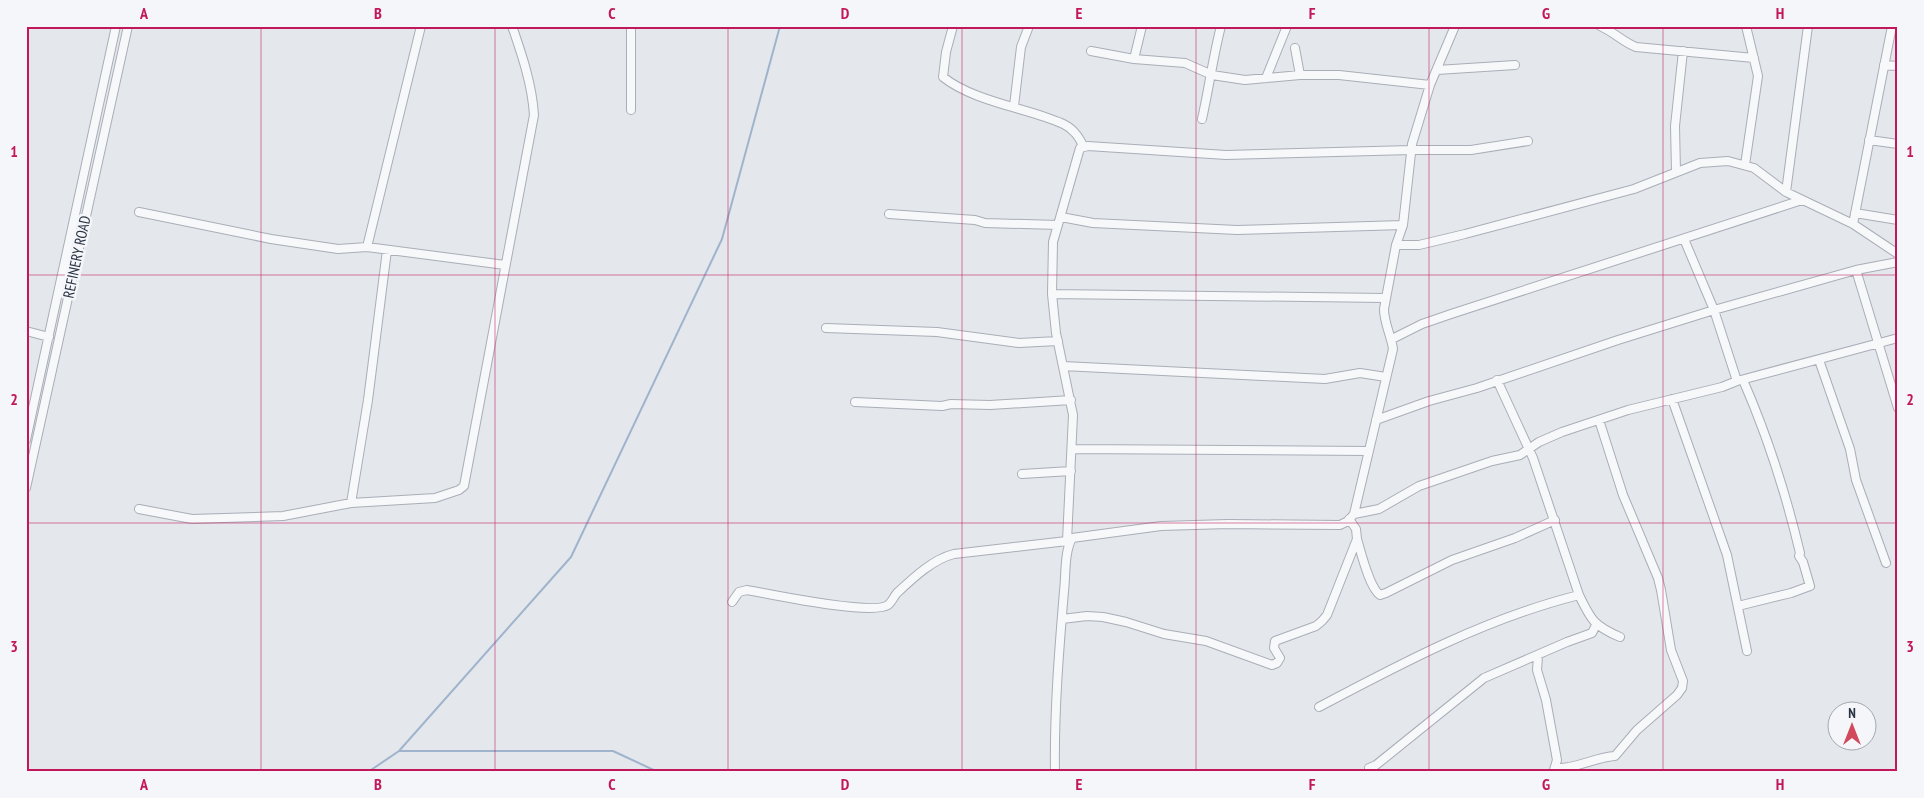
<svg xmlns="http://www.w3.org/2000/svg" width="1924" height="798" viewBox="0 0 1924 798" font-family="'PT Sans Narrow',sans-serif">
	<style>
		.lines { fill: none; stroke-linecap: round; stroke-linejoin: round }
		.stream { stroke: #9fb4cc; stroke-width: 2 }
		.minor-casing { stroke: #a9aeb7; stroke-width: 10 }
		.minor { stroke: #f7f8fa; stroke-width: 8 }
		.grid { fill: none; stroke: #c2185b; stroke-width: 1; stroke-opacity: 0.55 }
		.labels { text-anchor: middle; stroke-width: 5; stroke-linejoin: round; paint-order: stroke }
		.street-label { font-size: 15px; fill: #2b3445; stroke: #f4f6f9 }
		.neatline { fill: none; stroke: #c2185b; stroke-width: 2 }
		.grid-label { font-size: 16px; text-anchor: middle; font-weight: bold; fill: #c2185b }
	</style>
	<rect width="100%" height="100%" fill="#e4e7ec"/>
	<g class="lines">
		<path class="stream" d="M400 751H613L658 772
			M368 772 399 751 571 557 722 239 780 26"/>
		<g class="minor-casing">
			<path id="minor" d="M953 26 946 52 943 77C969 98 1013 106 1045 117 1056 121 1068 124 1075 133 1079 137 1081 142 1084 147
				M1600 26C1614 32 1623 42 1636 47L1754 58
				M1295 48 1300 75
				M1091 51 1134 59 1185 63 1212 75 1245 80 1300 75H1339L1430 85
				M1134 59 1142 26
				M1884 65 1898 66
				M1437 70 1515 65
				M1266 78 1287 26
				M1014 106 1021 47 1029 26
				M631 110V26
				M1202 119C1209 88 1213 57 1221 26
				M1869 140 1898 144
				M1745 165 1758 76 1746 26
				M1676 172 1675 126 1683 51
				M1786 192 1808 26
				M139 212 271 239 338 249 367 247 505 265
				M1855 213 1898 220
				M889 214 975 220 985 223 1058 225
				M1061 217 1093 223 1237 230 1403 225
				M1853 224 1892 26
				M1684 239 1714 310 1737 381
				M1396 245H1419L1465 234 1634 189 1700 163 1728 161 1754 168 1786 192 1853 224 1898 254
				M367 247 421 26
				M1856 270 1898 408
				M1052 294 1385 298
				M826 328 937 332 1019 343 1058 341
				M26 331 49 337
				M1392 339 1422 324 1451 314 1802 200
				M1819 360 1850 449 1856 480 1886 563
				M1063 366 1325 379 1360 373 1386 377
				M1497 380 1533 458 1579 595C1591 620 1594 626 1620 637
				M1672 399 1727 555 1747 651
				M855 402 942 406 951 404 990 405 1071 400
				M1376 420 1429 401 1477 388 1618 340 1714 310 1856 270 1898 262
				M26 440 116 26
				M1072 449 1368 451
				M1022 474 1071 471
				M26 488 128 26
				M351 503 368 400 387 250
				M139 509 192 519 283 516 351 503 435 498 459 490 464 486 534 115C532 84 522 55 512 26
				M1354 514 1379 509 1419 486 1492 461 1520 455 1539 442 1562 432 1628 410 1722 387 1737 381 1898 338
				M1357 539C1361 552 1369 587 1380 595L1386 593 1452 560 1515 538 1555 520
				M1069 543 1067 541 1073 415 1056 333 1052 294 1053 242 1080 148 1088 146 1226 155 1411 150H1471L1528 141
				M732 602 739 592 747 590C770 594 872 616 888 605 892 602 894 596 897 593 913 578 933 559 954 554L1067 541
				M1738 606 1791 593 1810 586 1803 562 1799 556 1800 553C1786 494 1767 435 1743 380
				M1062 619 1087 616 1103 617 1126 622 1164 634 1206 641 1272 665 1277 663 1280 658 1274 648 1275 641 1316 626 1322 621 1327 615 1357 539 1356 529 1349 519
				M1538 656 1537 670 1546 700 1557 760 1554 770
				M1319 707C1402 663 1487 618 1579 595
				M1369 768 1376 765 1484 678 1567 642 1592 633 1596 625
				M1556 768C1577 769 1595 757 1615 756L1637 730 1677 695 1682 688 1683 681 1671 650 1661 590 1658 578 1623 495 1599 420
				M1055 772C1054 712 1059 651 1064 591 1066 575 1064 553 1072 538L1161 526 1228 524 1340 525 1348 521 1354 514 1393 349C1391 335 1384 323 1384 309L1396 245 1403 225 1412 144 1430 85 1455 26"/>
		</g>
		<use href="#minor" class="minor"/>
	</g>
	<path class="grid" d="M261 26V772M495 26V772M728 26V772M962 26V772M1196 26V772M1429 26V772M1663 26V772M26 275H1898M26 523H1898"/>
	<g class="labels">
		<g class="street-label">
			<text transform="translate(77 257) rotate(-78)" y="5">REFINERY ROAD</text>
		</g>
	</g>
	<rect width="1924" height="798" fill="none" stroke="#f4f6f9" stroke-width="55"/>
	<g transform="translate(1852 726)"><circle r="24" fill="#f4f6f9" stroke="#a4a8b1"/>
	<path d="M0-4L9 19L0 12L-9 19Z" fill="#d1495b"/>
	<text y="-8" font-size="14" font-weight="bold" text-anchor="middle" fill="#2b3445">N</text>
	</g>
	<rect x="28" y="28" width="1868" height="742" class="neatline"/>
	<g class="grid-label">
		<text x="144" y="19">A</text>
		<text x="378" y="19">B</text>
		<text x="612" y="19">C</text>
		<text x="845" y="19">D</text>
		<text x="1079" y="19">E</text>
		<text x="1312" y="19">F</text>
		<text x="1546" y="19">G</text>
		<text x="1780" y="19">H</text>
		<text x="14" y="157">1</text>
		<text x="1910" y="157">1</text>
		<text x="14" y="405">2</text>
		<text x="1910" y="405">2</text>
		<text x="14" y="652">3</text>
		<text x="1910" y="652">3</text>
		<text x="144" y="790">A</text>
		<text x="378" y="790">B</text>
		<text x="612" y="790">C</text>
		<text x="845" y="790">D</text>
		<text x="1079" y="790">E</text>
		<text x="1312" y="790">F</text>
		<text x="1546" y="790">G</text>
		<text x="1780" y="790">H</text>
	</g>
</svg>
